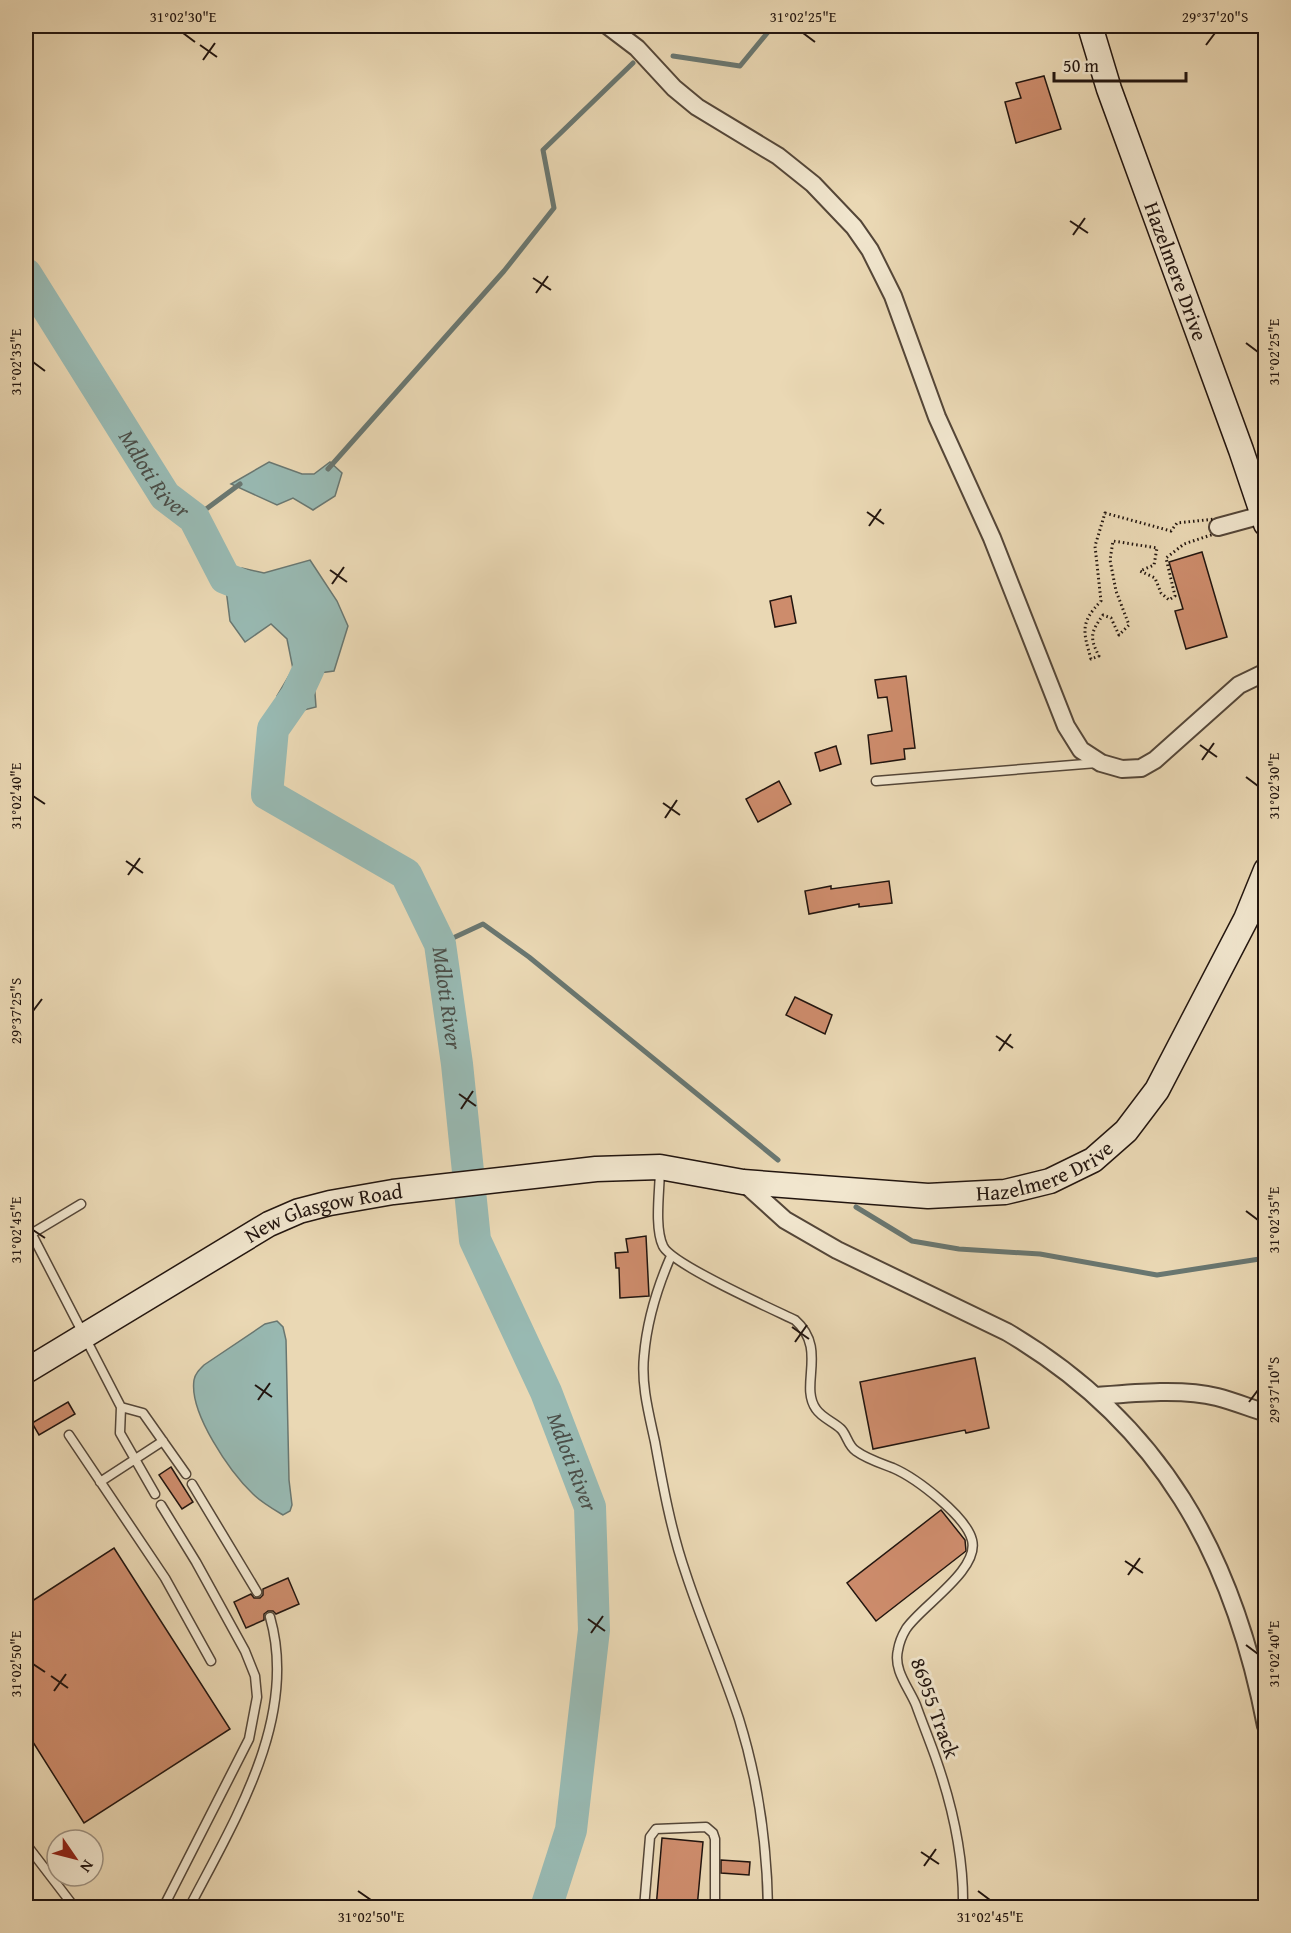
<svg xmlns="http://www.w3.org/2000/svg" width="1291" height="1933" viewBox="0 0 1291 1933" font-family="'Gentium Book Plus',serif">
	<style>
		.water { fill: #98b9b2; stroke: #697771; stroke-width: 1.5 }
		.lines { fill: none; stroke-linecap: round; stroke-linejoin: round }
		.stream { stroke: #697771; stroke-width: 5 }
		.river { stroke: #98b9b2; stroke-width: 32 }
		.building { fill: #cd8c6c; stroke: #22150f; stroke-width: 1.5 }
		.lane-casing { stroke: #544638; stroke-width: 11 }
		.street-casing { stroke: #544638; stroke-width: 20 }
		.secondary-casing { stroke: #22150f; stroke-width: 27 }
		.path { stroke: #22150f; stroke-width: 3; stroke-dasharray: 1.5 3; stroke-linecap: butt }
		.lane { stroke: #f1e6ce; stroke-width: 8 }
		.street { stroke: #f1e6ce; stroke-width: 16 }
		.secondary { stroke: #f1e6ce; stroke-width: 24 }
		.ticks { fill: none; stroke: #22150f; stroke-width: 2 }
		.labels { text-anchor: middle; stroke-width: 6; stroke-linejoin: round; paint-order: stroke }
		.street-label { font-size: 21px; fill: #22150f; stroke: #f1e6ce }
		.water-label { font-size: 22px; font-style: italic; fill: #4b4e48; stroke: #f1e6ce }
		.neatline { fill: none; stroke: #22150f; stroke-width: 2 }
		.ticks-label { font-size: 15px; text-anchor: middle; fill: #22150f }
	</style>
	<rect width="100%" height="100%" fill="#ead8b4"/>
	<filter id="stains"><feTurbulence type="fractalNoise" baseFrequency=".00333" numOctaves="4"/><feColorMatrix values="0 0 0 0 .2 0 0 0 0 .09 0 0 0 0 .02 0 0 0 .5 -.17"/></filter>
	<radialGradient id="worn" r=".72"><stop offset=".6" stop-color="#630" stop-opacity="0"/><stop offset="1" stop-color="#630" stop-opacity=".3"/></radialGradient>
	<path class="water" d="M269 462 302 474H314L330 462 342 473 335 496 313 510 293 498 277 505 231 484Z
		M310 560 337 601 348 626 334 671 319 673 314 680 316 707 300 711 277 696 293 669 287 639 271 624 245 642 230 621 225 581 242 568 264 573Z
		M277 1321 283 1327 286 1340 289 1480 292 1505 290 1511 283 1515C273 1509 261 1502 253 1494 230 1472 189 1413 194 1380 195 1374 199 1370 204 1365L265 1324Z"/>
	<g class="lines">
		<path class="stream" d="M673 56 740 66 773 26
			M328 469 504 271 554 208 543 150 633 63
			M194 518 240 484
			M440 944 483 924 529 957 778 1160
			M856 1207 912 1241 959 1249 1040 1254 1157 1275 1266 1258"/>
		<g class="river">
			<path id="s1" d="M26 274 165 496 194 518 225 578 267 595"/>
			<path id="s2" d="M309 668 296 696 273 729 267 794 406 874 440 944 457 1064 475 1240 546 1392 590 1507 594 1630 571 1830 546 1908"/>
		</g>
	</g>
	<path class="building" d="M1044 76 1061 129 1016 143 1005 102 1021 98 1016 83Z
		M1202 552 1227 637 1186 649 1175 611 1183 609 1169 562Z
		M791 596 796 623 775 627 770 601Z
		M906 676 915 748 904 749 905 759 871 764 868 735 892 731 887 697 878 698 875 680Z
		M836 746 841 764 820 771 815 753Z
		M779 781 791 804 758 822 746 799Z
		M889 881 892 903 859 907V904L809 914 805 891 831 886V889Z
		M795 997 832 1015 825 1034 786 1015Z
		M646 1236 649 1296 620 1298 619 1268H616L615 1253 628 1252 626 1239Z
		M975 1358 989 1428 966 1433 965 1430 873 1449 860 1382Z
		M68 1402 75 1414 39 1435 32 1423Z
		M171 1467 193 1502 182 1509 159 1475Z
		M941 1510 965 1540 966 1551 876 1621 847 1583Z
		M114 1548 230 1729 84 1823 26 1731V1605Z
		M288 1578 299 1604 276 1614 273 1611H268L264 1614V1620L246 1628 234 1602 251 1594 254 1598H260L263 1595V1589Z
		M662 1838 703 1842 697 1908H656Z
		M721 1860 750 1862 749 1875 721 1873Z"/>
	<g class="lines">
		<g class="lane-casing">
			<path id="lane" d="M876 781 1097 763
				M660 1168C660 1189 654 1227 663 1246 671 1264 772 1309 795 1320 828 1349 799 1385 816 1409 822 1418 834 1422 841 1429 847 1435 848 1446 856 1451 867 1459 880 1463 893 1468 916 1478 966 1516 972 1540 980 1570 920 1607 906 1629 903 1634 899 1644 898 1650 893 1670 909 1688 916 1705 922 1722 929 1739 935 1756 952 1804 964 1856 963 1908
				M26 1223 121 1407 143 1413 186 1474
				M31 1234 81 1204
				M671 1256C657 1288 647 1320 644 1356 641 1385 649 1414 655 1442 663 1486 671 1531 686 1574 702 1623 723 1670 739 1719 758 1780 767 1844 768 1908
				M121 1407 120 1433 155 1494
				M69 1435 165 1578 211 1661
				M100 1482 163 1441
				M192 1484 257 1592
				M161 1505 196 1562 245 1651 255 1676 257 1697 249 1739 163 1908
				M26 1844 75 1908
				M189 1908C234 1821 299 1718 270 1617
				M644 1908 650 1837 656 1829 706 1827 713 1833 715 1839V1902L717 1908"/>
		</g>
		<g class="street-casing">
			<path id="street" d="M608 26 637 48 674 88 697 107 778 156 813 184 854 227 870 250 893 296 937 417 992 538 1066 726 1081 750 1101 763 1122 769 1141 768 1155 760 1239 685 1266 672
				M1218 527 1262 515
				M743 1182 785 1220 837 1250 1007 1332C1161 1423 1233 1554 1266 1726
				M1097 1396C1132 1393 1183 1388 1217 1397 1233 1401 1250 1408 1266 1413"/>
		</g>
		<g class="secondary-casing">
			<g id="secondary">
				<path id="s3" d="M1090 26 1109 89 1241 450 1266 524"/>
				<path id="s4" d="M26 1371 269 1224 299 1211 330 1203 393 1192 596 1169 660 1167 743 1182 928 1196 1005 1192 1050 1181 1093 1160 1126 1131 1157 1090 1246 919 1266 870"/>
			</g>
		</g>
		<path class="path" d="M1105 513 1171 531 1177 523 1215 519 1220 532 1184 544 1166 558 1175 596 1169 600 1161 593 1155 578 1140 571 1154 565 1157 548 1113 541 1110 560 1116 591 1129 625 1119 635 1111 618 1103 615C1091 632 1089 637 1099 656L1091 659C1083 631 1080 623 1101 601L1095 546Z"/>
		<use href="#lane" class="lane"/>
		<use href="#street" class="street"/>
		<use href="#secondary" class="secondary"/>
	</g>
	<path class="ticks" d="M183 33 195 42M803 33 815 42M200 45 217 57M1206 45 1215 33M203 60 215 43M1070 221 1088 233M1073 235 1085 218M533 278 551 290M536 293 548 276M1246 343 1258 352M33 362 45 371M867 512 884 524M869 526 881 509M330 570 347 582M332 584 344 567M1200 745 1217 757M1202 760 1214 743M1246 777 1258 786M33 796 45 804M663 803 680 815M665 818 677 800M126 861 143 873M128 875 140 858M33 1011 42 999M996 1036 1013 1048M999 1051 1011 1034M459 1094 476 1106M461 1109 473 1091M1246 1211 1258 1220M33 1230 45 1238M792 1327 809 1339M795 1342 807 1325M255 1385 272 1397M258 1400 270 1383M1249 1402 1258 1390M1125 1561 1143 1573M1128 1575 1140 1558M588 1619 605 1631M591 1633 603 1616M1246 1645 1258 1654M33 1664 45 1672M51 1676 68 1688M54 1691 66 1674M921 1852 939 1864M924 1866 936 1849M358 1891 371 1900M978 1891 990 1900"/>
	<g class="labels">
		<g class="street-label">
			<text dy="7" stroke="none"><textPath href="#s3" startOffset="260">Hazelmere Drive</textPath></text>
			<text dy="7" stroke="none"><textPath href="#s4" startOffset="1072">Hazelmere Drive</textPath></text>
			<text dy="7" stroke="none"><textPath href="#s4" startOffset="340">New Glasgow Road</textPath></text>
			<text transform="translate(935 1708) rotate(70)" y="7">86955 Track</text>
		</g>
		<g class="water-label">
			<text dy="8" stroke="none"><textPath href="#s1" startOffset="238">Mdloti River</textPath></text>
			<text dy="8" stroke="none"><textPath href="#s2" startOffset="429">Mdloti River</textPath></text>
			<text dy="8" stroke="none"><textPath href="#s2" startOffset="915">Mdloti River</textPath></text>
		</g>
	</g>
	<rect width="1291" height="1933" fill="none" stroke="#ead8b4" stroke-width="66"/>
	<g transform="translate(75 1858) rotate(125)"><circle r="28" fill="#f1e6ce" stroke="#9e9282" stroke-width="1.5"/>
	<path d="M0-4.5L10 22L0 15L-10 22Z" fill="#8f2418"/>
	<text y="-9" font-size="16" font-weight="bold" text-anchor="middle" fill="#22150f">N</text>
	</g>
	<path d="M1054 72v9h132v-9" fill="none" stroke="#22150f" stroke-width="3"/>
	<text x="1063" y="72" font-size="18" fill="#22150f" stroke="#f1e6ce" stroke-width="4.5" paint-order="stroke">50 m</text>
	<rect x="33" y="33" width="1225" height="1867" class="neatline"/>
	<g class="ticks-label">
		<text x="183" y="22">31°02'30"E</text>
		<text x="803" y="22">31°02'25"E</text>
		<text x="1215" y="22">29°37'20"S</text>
		<text transform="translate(1274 352) rotate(-90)" y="5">31°02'25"E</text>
		<text transform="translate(16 362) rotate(-90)" y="5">31°02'35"E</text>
		<text transform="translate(1274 786) rotate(-90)" y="5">31°02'30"E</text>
		<text transform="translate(16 796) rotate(-90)" y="5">31°02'40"E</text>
		<text transform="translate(16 1011) rotate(-90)" y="5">29°37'25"S</text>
		<text transform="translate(1274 1220) rotate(-90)" y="5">31°02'35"E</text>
		<text transform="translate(16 1230) rotate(-90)" y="5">31°02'45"E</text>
		<text transform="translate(1274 1390) rotate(-90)" y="5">29°37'10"S</text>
		<text transform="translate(1274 1654) rotate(-90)" y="5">31°02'40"E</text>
		<text transform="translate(16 1664) rotate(-90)" y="5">31°02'50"E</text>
		<text x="371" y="1922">31°02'50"E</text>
		<text x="990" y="1922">31°02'45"E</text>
	</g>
	<rect width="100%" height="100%" filter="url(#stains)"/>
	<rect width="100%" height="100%" fill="url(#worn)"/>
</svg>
